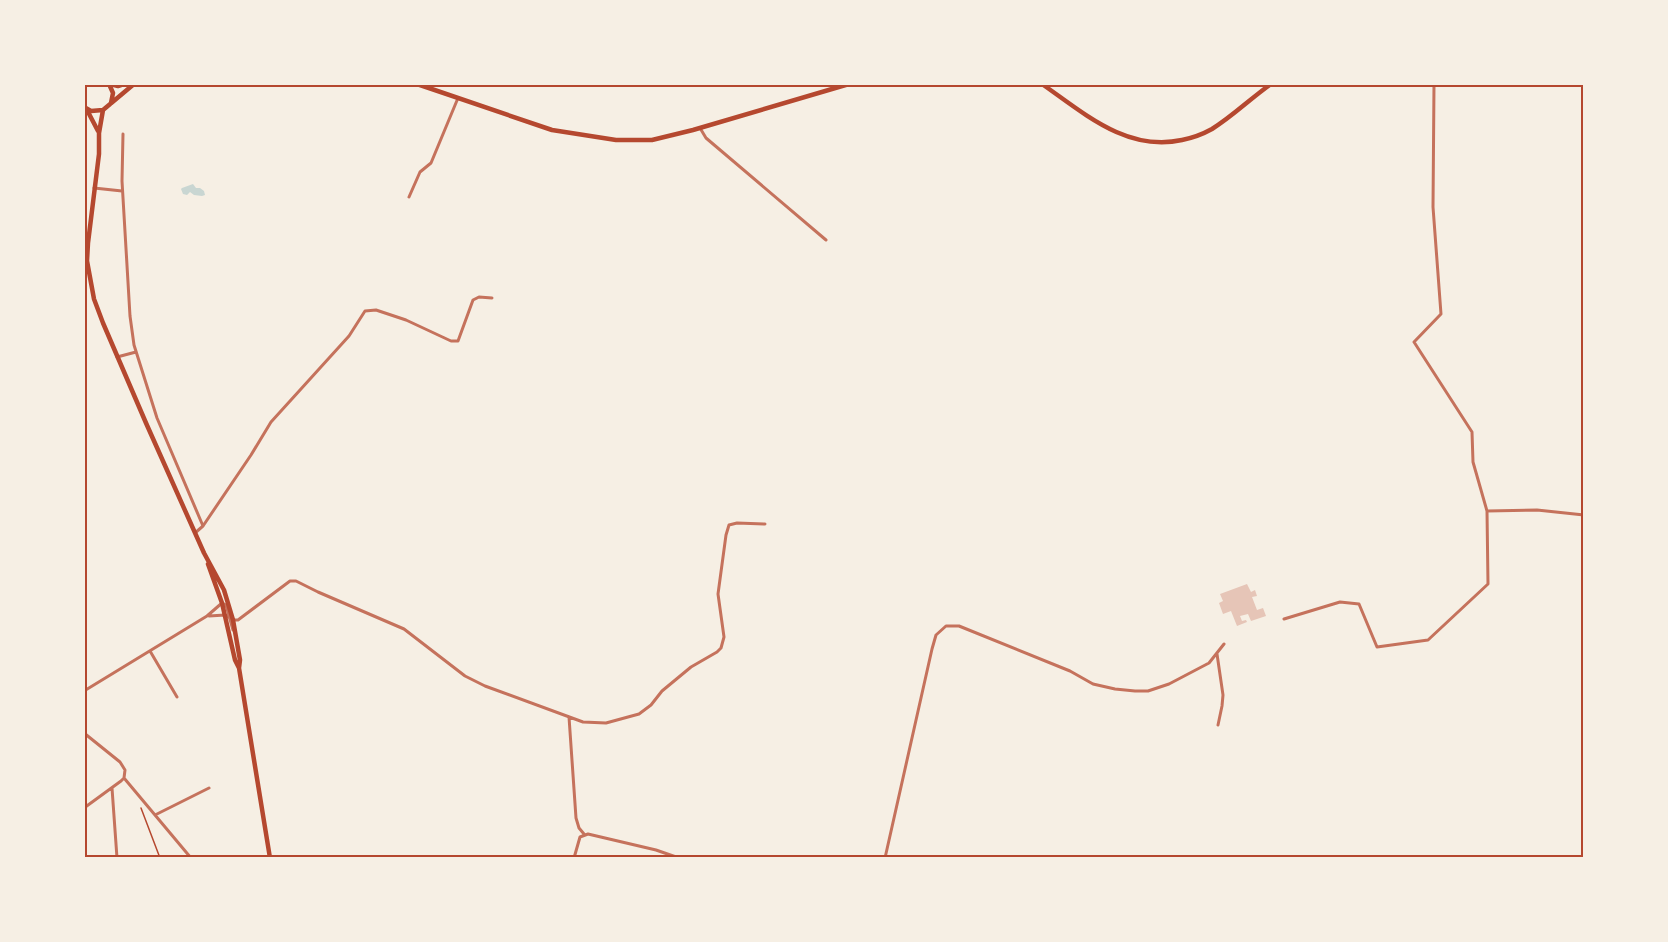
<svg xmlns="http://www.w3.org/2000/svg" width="1668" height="942" viewBox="0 0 1668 942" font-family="Cabin,sans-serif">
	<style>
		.water { fill: #c9d6d2 }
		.building { fill: #e6c5b7 }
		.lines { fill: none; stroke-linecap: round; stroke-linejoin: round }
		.path { stroke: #b5482f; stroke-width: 1.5 }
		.minor { stroke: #c5725c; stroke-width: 3 }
		.secondary { stroke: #b5482f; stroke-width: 4.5 }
		.neatline { fill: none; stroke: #b5482f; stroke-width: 2 }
	</style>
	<rect width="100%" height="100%" fill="#f6efe4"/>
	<path class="water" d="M193 184 196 188H200L204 191 205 195 202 196 194 195 190 192 187 195 183 194 181 189 182 188Z"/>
	<path class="building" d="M1247 584 1251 592 1255 590 1257 596 1252 597 1257 610 1263 608 1266 616 1251 621 1248 614 1240 616 1242 621 1246 620 1247 622 1237 626 1231 611 1223 614 1219 603 1223 601 1220 594Z"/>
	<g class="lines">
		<path class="path" d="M141 808 160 858"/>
		<path class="minor" d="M700 128 706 138 826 240
			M123 134 122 181 130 316 134 345 157 418 203 526
			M94 188 122 191
			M409 197 420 172 431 163 458 98
			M117 357 136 352
			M1487 511 1537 510 1584 515
			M195 533 203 526 251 455 271 422 349 336 365 311 376 310 406 320 451 341H458L473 300 479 297 492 298
			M225 615 233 620H238L290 581H296L318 592 404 629 465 676 485 686 583 722 606 723 639 714 651 705 662 691 691 667 717 652 721 648 724 637 718 594 726 535 729 525 737 523 765 524
			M209 616 225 615
			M1284 619 1340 602 1359 604 1377 647 1428 640 1488 584 1487 511 1473 462 1472 432 1414 342 1441 314 1433 207 1434 84
			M150 651 177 697
			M1217 654 1223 695 1222 706 1218 725
			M84 691 207 616 222 603 226 605 233 630
			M569 717 576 818 579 828 584 834
			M84 733 120 762 125 770 124 778 121 781 84 808
			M124 778 191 858
			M112 788 117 858
			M155 815 209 788
			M574 858 580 837 588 834 656 850 679 858
			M885 858 932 649 936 635 946 626H959L1070 671 1093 684 1115 689 1135 691H1148L1169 684 1209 663 1224 644"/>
		<path class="secondary" d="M109 84 113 93 111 103
			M110 84 118 86 124 84
			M417 84 552 130 616 140H652L693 130 849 84
			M1042 84C1085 114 1127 152 1182 140 1192 138 1203 134 1212 129 1233 116 1251 98 1271 84
			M84 107 91 111 103 110 134 84
			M87 110 98 131
			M103 110 99 133V154L88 243 87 261 94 299 103 323 146 423 204 553 224 590 233 620 240 660 239 668
			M208 564 222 603 235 660 239 668 270 858"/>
	</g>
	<rect width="1668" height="942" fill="none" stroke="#f6efe4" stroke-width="171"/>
	<rect x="86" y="86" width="1496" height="770" class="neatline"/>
</svg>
